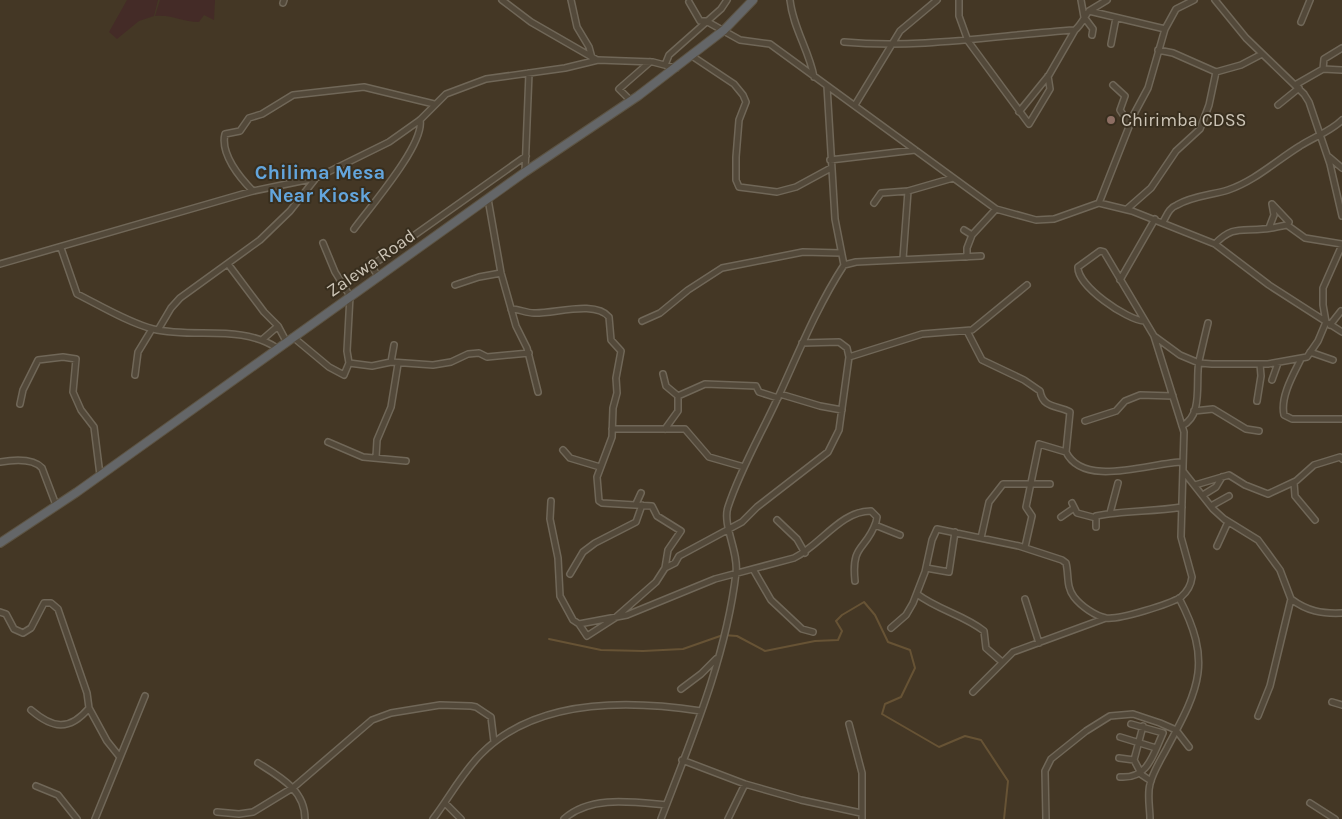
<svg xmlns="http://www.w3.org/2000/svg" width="1342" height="819" viewBox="0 0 1342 819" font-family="Karla,sans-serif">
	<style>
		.green { fill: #442b27 }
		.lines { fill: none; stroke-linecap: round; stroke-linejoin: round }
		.stream { stroke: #675335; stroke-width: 2 }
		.minor-casing { stroke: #706758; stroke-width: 8 }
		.trunk-casing { stroke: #5d5444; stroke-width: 10 }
		.minor { stroke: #53493a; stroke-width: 5 }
		.trunk { stroke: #646668; stroke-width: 8 }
		.education-dot { fill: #8d6e63; stroke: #382e1e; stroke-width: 2 }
		.labels { text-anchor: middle; stroke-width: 4; stroke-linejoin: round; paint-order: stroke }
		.poi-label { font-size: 18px; fill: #cdc5b7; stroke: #382e1e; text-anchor: start }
		.street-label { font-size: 18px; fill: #cdc5b7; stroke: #382e1e }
		.quarter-label { font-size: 20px; font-weight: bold; fill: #63a5dc; stroke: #382e1e }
	</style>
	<rect width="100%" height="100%" fill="#443725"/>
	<path class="green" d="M127 0H158L154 16 139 21 117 39 109 32Z
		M160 0H215L214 20 204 15 199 22C182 22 172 14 155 16Z"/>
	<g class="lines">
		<path class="stream" d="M549 639 601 650 643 651 683 649 723 635 737 636 765 651 815 641 838 640 842 631 836 621 842 615 864 602 875 615 888 642 910 650 915 668 901 697 885 704 882 714 939 747 965 736 981 740 1008 781 1004 819"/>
		<g class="minor-casing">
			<path id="minor" d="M502 0 531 22 597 60
				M571 0 577 27 589 47 592 58
				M790 0C793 28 809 50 814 77
				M959 0V16L968 41 1029 124 1050 89 1048 76
				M1081 0 1084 17 1093 29 1092 35
				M1215 0 1246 38 1304 94 1309 102 1330 164 1342 216
				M689 2 700 21H706L740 40 770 44 996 209 1036 220 1054 219 1099 203 1132 211 1215 244 1269 285 1342 332
				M283 3 284 0
				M1089 11 1107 0
				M1301 22 1310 0
				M844 42C922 49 998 35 1075 30 1082 24 1084 17 1089 11L1165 29
				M1111 44 1116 18
				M1158 50 1173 53 1216 72 1241 65 1262 54
				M692 56 734 84 743 95 746 102 739 120 736 157V180L739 187 777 192 796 187 831 168
				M665 65 669 55 721 9 727 0
				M1323 69 1324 59 1342 48
				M1113 85 1125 96 1120 110 1130 125
				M1295 85 1323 69 1342 70
				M631 101 619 89 650 62
				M855 105 900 31 937 0
				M1278 105 1299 88
				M1019 112 1049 75 1075 30
				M1329 157 1342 168
				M830 160 915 150
				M525 172 529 73
				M253 191C240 178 220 154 225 134L240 131 249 118 262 114 293 95 364 87 434 104
				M488 199 501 273 516 326 527 348 538 392
				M874 203 881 193 908 191
				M1099 203 1134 114 1148 88 1165 29 1176 9 1194 0
				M1127 209 1151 188 1176 151 1200 129 1209 105 1216 72
				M1163 222C1167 215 1169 208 1177 205 1192 196 1212 195 1228 190 1255 181 1277 160 1300 146 1314 137 1331 131 1342 120
				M1269 228 1274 215 1272 204 1289 222 1287 225
				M354 229C370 207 425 144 420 120
				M964 230 972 235 967 248V257
				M972 235 996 209
				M1215 244C1232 226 1240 231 1263 229 1271 229 1279 226 1287 225L1305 238 1342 244
				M61 248 77 294C99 305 129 323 153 329 194 339 241 324 277 348
				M903 259 908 191 953 178
				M0 264 253 191 316 178 389 142 420 120 446 94 486 79 565 68 598 60 653 62 676 68
				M228 264 264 312 278 326 286 341
				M844 265 856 262 981 256
				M379 277 371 266 526 156
				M1120 280 1155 219
				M455 285 479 277 501 273
				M511 309C519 309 526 313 534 313 554 314 595 300 609 317L611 340 621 351 616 378 617 393 613 408 612 437 597 477 599 501 602 503 652 506 657 516 681 531 668 550 665 568 656 582 615 618 587 636 579 624
				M642 321 660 313 688 290 722 268 803 252 841 253
				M1144 321C1127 320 1077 286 1078 267L1100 251 1104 252 1154 336 1180 355 1199 363 1212 364H1268L1307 357 1318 341 1326 322 1323 305V288L1342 245
				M1330 325 1341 311
				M158 330 171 308 180 298 260 240 290 211 316 178
				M967 331 982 360 1024 380 1040 391C1043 409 1058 405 1070 412L1066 452C1084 489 1152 462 1183 462
				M293 337 329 367 344 375 349 363 347 351 350 296 335 272 323 243
				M263 339 278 326
				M1310 352 1333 360
				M849 357 922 334 972 330 1027 285
				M1301 359C1293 375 1280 397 1284 415L1292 419H1342
				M391 362 433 365 451 362 468 354 479 353 487 357 529 353
				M349 363 372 366 391 362 394 345
				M663 374 666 386 678 396
				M135 375 138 352 152 329
				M1272 380 1278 363
				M780 394 820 406 842 410
				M1257 401 1261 376 1260 364
				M20 404 23 390 38 360 63 357 76 359 73 392 81 410 94 427 100 475
				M1194 411 1213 409 1246 429 1259 431
				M1085 421 1116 411 1125 401 1140 395 1173 396
				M1182 426C1204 415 1195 381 1199 361 1202 348 1205 335 1208 323
				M612 429H685L709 457 744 467
				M665 429 678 411V396L705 384 756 386 759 392 778 398
				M328 442 363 457 406 461
				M563 450 570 458 600 467
				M376 457 377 440 391 407 398 364
				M0 462C12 460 33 458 42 468L56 505
				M1183 471 1213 509 1224 519 1258 540 1280 570 1291 599 1270 686 1258 716
				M1294 482 1295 496 1315 520
				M1195 485 1229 475 1245 485 1268 494 1296 481 1314 465 1340 457 1342 459
				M1203 495 1216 487 1222 477
				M551 501 550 519 558 558 560 596 573 620 579 624 627 615 715 579 794 558C821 545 840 511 871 511L877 517 876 522C866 551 851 543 855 581
				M1072 503 1077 513 1096 518
				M636 504 641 493
				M1211 506 1229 496
				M1110 513 1118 483
				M1061 517 1074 508
				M777 520 797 539 805 553
				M875 525 900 535
				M1096 527V516C1124 510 1153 512 1182 507
				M981 538 989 502 1003 484H1050
				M1217 546 1228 522
				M1025 547 1032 516 1026 507 1039 444 1066 452
				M665 568 675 563 679 556 742 522 757 507 828 452 839 430 849 357 847 348 839 342 802 343
				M926 568 949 572 955 532
				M753 569 771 600 802 629 813 632
				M570 574 583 552 595 543 636 522 642 505
				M917 594C938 610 964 615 984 631L986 648 1002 662
				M1025 599 1039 643
				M1291 599C1307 611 1322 614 1342 613
				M0 612 6 614 14 629 23 633 31 628 44 603H51L58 609 87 693 89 708 107 741 119 756
				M891 628 906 615 913 603 925 572 932 540 937 529 1019 546 1062 560 1066 563C1069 575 1066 587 1074 597 1081 606 1095 616 1106 618 1119 620 1170 604 1181 597 1187 592 1191 585 1192 577L1181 537 1184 432 1154 336
				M681 689 701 674 716 659
				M973 692 1013 652 1106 618
				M1332 702 1342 705
				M31 710C52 728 69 732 89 708
				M849 724 862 773V819
				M1143 726 1134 760 1142 775 1151 781
				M1120 737 1156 748
				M1119 758 1134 760
				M682 760 745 784 801 800 861 813
				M258 763C280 777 305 790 305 819
				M1120 777C1148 779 1153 755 1163 733L1131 724
				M36 786 58 795 77 819
				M445 803 461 819
				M1310 803 1335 819
				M217 812 239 814 253 812 294 787 372 720 391 713 440 705 471 706 476 707 491 717 494 742
				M95 819 145 696
				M433 819C449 798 462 773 481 754 536 698 630 700 701 711
				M564 819C590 795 633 802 666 805
				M661 819C691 740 726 658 736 573 739 552 722 525 728 507 741 467 763 431 780 393 800 349 818 305 844 265L835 219 827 86
				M728 819 745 784
				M1046 819 1045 771 1051 759 1086 731 1110 716 1133 714 1160 723 1176 730 1189 747
				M1150 819C1150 808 1147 795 1150 784 1153 771 1162 758 1168 746 1200 687 1212 661 1179 598"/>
		</g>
		<g class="trunk-casing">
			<path id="trunk" d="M0 543 77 492 525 172 638 96 724 30 753 0"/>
		</g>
		<use href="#minor" class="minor"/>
		<use href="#trunk" class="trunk"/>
	</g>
	<circle class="education-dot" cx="1111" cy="120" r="5"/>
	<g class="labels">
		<g class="poi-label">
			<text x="1121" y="126">Chirimba CDSS</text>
		</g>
		<g class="street-label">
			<text transform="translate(371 263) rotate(-35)" y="6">Zalewa Road</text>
		</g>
		<g class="quarter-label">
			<text x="320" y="179">Chilima Mesa<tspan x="320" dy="23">Near Kiosk</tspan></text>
		</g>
	</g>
</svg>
